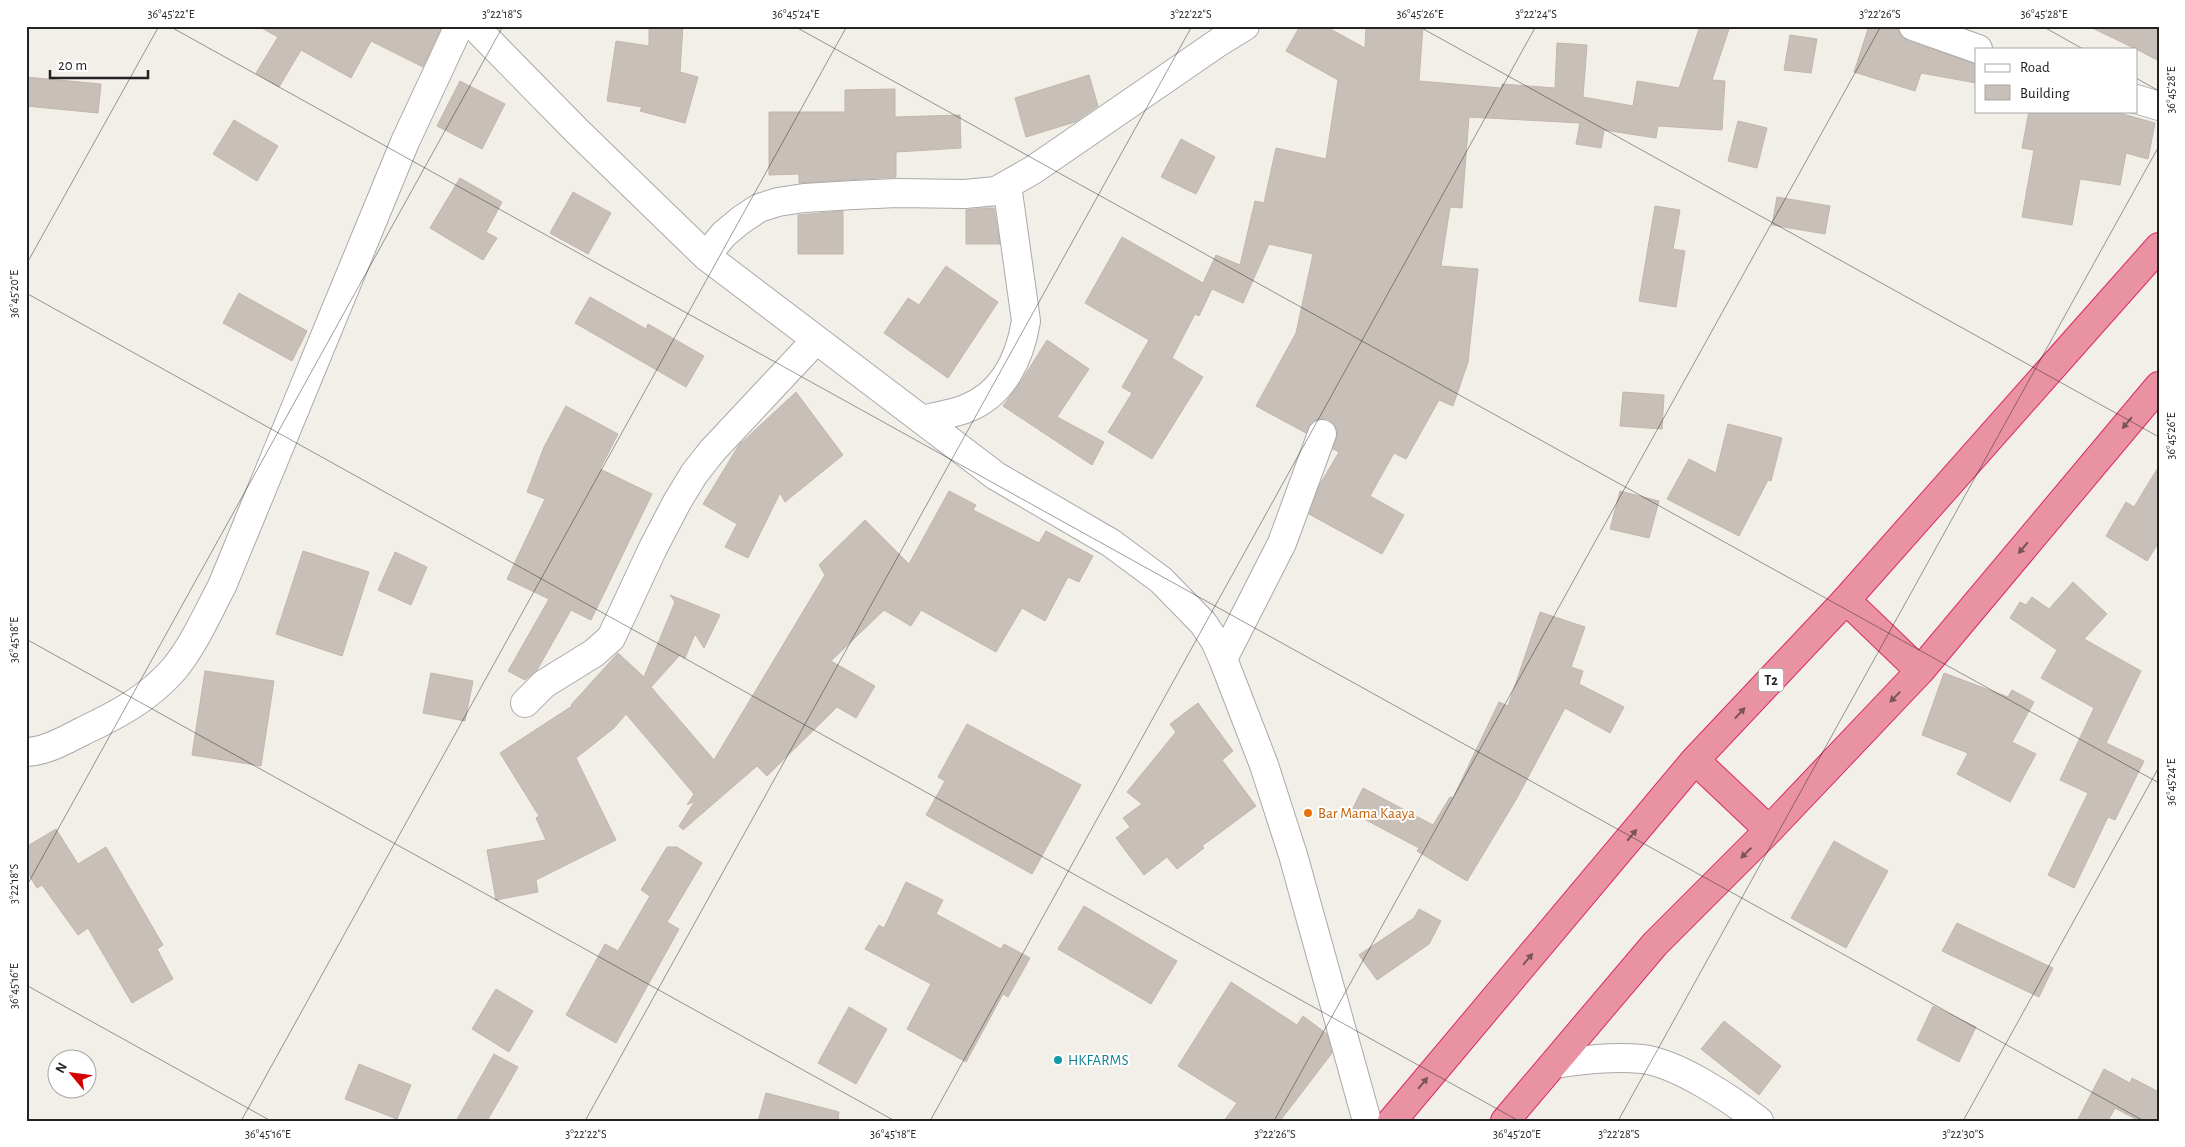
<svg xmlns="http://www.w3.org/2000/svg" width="2185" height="1147" viewBox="0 0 2185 1147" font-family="'Alegreya Sans',sans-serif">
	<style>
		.building { fill: #c7bfb8; stroke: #c4b6ab }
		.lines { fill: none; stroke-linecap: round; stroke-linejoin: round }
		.street-casing { stroke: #a9a9a9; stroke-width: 30 }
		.highway-casing { stroke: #dc2a67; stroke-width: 30 }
		.street { stroke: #fff; stroke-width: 28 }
		.highway { stroke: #e892a2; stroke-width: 28 }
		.oneway { fill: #7b545c }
		.ticks { fill: none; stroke: #222; stroke-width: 1; stroke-opacity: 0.45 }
		.food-dot { fill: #e8710a; stroke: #fff; stroke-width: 2 }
		.culture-dot { fill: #0f9aa8; stroke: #fff; stroke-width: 2 }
		.labels { text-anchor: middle; stroke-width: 4; stroke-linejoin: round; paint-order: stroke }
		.shield { fill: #fff; stroke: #646464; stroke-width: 1 }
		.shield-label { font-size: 14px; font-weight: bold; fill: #222 }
		.food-label { font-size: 15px; fill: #c56008; stroke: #fff; text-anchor: start }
		.culture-label { font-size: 15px; fill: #0d838f; stroke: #fff; text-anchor: start }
		.neatline { fill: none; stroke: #222; stroke-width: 2 }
		.ticks-label { font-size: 12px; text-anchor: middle; fill: #222 }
	</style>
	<rect width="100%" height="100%" fill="#f2efe9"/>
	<path class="building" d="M258 26H442L423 67 371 41 351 78 301 50 279 87 256 73 278 37Z
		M649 26H683L680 72 698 77 685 123 640 111 642 107 607 101 616 41 649 46Z
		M1300 26H1325L1365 48 1366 26H1423L1419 81 1501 88 1502 84 1555 88 1557 43 1587 45 1583 97 1633 106 1637 81 1679 88 1700 26H1730L1712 80 1725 81 1722 130 1658 126 1656 138 1604 130 1601 148 1576 144 1580 123 1469 117 1462 208 1450 207 1441 266 1478 269 1468 362 1453 406 1439 400 1406 459 1394 453 1370 496 1404 515 1382 554 1309 514 1319 486 1339 452 1333 449 1337 432 1334 424 1327 419H1319L1312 422 1306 433 1256 406 1296 333 1313 254 1269 244 1243 303 1212 289 1199 316 1195 314 1172 358 1203 377 1152 459 1108 432 1132 393 1122 387 1149 340 1085 303 1122 237 1203 283 1216 255 1240 265 1255 201 1264 203 1276 148 1326 159 1338 80 1286 51Z
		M1869 26H1898L1901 36 1908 41 1976 64V83L1921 73 1915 91 1854 72Z
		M2088 26H2159V61L2136 49Z
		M1790 35 1817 39 1811 73 1784 70Z
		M1089 75 1098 106 1075 122 1026 137 1015 98Z
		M26 77 101 84 98 113 26 106Z
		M460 81 505 104 482 149 437 126Z
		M895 89V117L960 115 961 148 896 152V177L799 183V174L769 175V112H845V90Z
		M2029 111H2112L2155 123 2148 159 2126 153 2120 185 2080 179 2072 225 2022 217 2034 150 2022 148Z
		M234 120 278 146 257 181 213 154Z
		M1738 121 1767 128 1757 168 1728 161Z
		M1181 139 1215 157 1196 194 1161 177Z
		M460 178 502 202 486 232 497 238 483 260 430 228Z
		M573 192 611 213 588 254 550 233Z
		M1777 197 1830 206 1825 234 1772 225Z
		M1655 206 1680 210 1673 249 1685 251 1676 307 1639 301Z
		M984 208H994L1000 244H966V210Z
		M843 211V254H798V215Z
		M946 266 998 302 948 378 884 333 908 298 919 305Z
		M239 293 307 331 292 361 223 323Z
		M590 297 646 329 648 324 704 356 686 387 575 323Z
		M1047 340 1089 369 1057 417 1104 442 1092 465 1003 406 1020 383Z
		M796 392 843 455 785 502 780 493 748 558 725 547 737 524 703 504 739 445Z
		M1623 392 1664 395 1662 429 1620 426Z
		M566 406 618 434 600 469 652 494 591 620 571 610 537 670 525 680 508 671 549 599 507 579 545 499 527 492 544 447Z
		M1728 424 1782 438 1771 481 1768 480 1739 536 1667 499 1689 459 1716 473Z
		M2159 466V542L2147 561 2106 536 2126 502 2134 507Z
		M949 491 976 505 973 510 1039 543 1046 531 1093 556 1079 582 1068 577 1045 621 1022 608 996 652 921 610 911 626 884 610 831 661 875 686 856 718 837 707 767 776 757 766 683 830 679 826 695 801 687 805 694 794 626 714 614 728 576 758 616 840 536 880 538 892 496 900 487 850 546 840 536 818 539 816 500 753 572 706 571 705 618 653 644 677 675 602 670 595 720 615 704 648 695 634 685 658 680 655 651 687 714 760 825 575 819 565 865 520 909 564Z
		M1620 491 1659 501 1649 538 1610 529Z
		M303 551 369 572 342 656 276 634Z
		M395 552 427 567 411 605 378 590Z
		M2073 582 2107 614 2084 639 2141 671 2106 743 2144 761 2115 820 2108 817 2074 888 2048 875 2088 793 2060 780 2094 708 2041 678 2057 650 2010 618 2020 602 2026 605 2032 597 2049 609Z
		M1540 612 1585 627 1571 667 1583 671 1579 684 1624 707 1610 733 1565 708 1517 798 1467 881 1417 851 1419 848 1351 812 1363 788 1433 825 1450 797 1453 798 1499 702 1508 706Z
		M205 671 274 681 261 766 192 755Z
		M431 673 473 681 465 721 423 713Z
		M1944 673 2008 697 2012 690 2034 702 2012 742 2036 754 2010 802 1957 774 1968 753 1922 735Z
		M1198 703 1233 751 1222 760 1256 806 1202 846 1204 848 1177 869 1167 857 1144 875 1116 838 1130 827 1123 818 1142 804 1127 792 1176 732 1170 724Z
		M967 724 1081 785 1032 874 926 815 945 781 938 777Z
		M56 829 78 864 106 847 163 945 157 949 173 979 132 1003 88 928 78 935 42 885 37 888 26 870V847Z
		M1834 841 1888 871 1846 948 1791 918Z
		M667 847H677L702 863 667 922 679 929 616 1043 566 1015 605 944 618 951 650 896 641 890Z
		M906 882 943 900 936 914 1001 949 1004 944 1030 958 1008 997 1003 994 966 1062 907 1029 931 984 865 949 879 925 884 928Z
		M1084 906 1177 961 1151 1004 1058 949Z
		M1419 909 1441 921 1429 944 1377 980 1359 955 1414 918Z
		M1957 923 2053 968 2039 997 1942 951Z
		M1231 982 1297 1025 1303 1016 1327 1034 1332 1053 1280 1121H1224L1237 1103 1178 1066Z
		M496 989 533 1011 509 1052 472 1029Z
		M1933 1006 1976 1027 1959 1062 1917 1040Z
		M849 1007 887 1029 856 1084 818 1063Z
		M1724 1021 1781 1066 1759 1095 1701 1049Z
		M494 1054 518 1067 487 1121H456Z
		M359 1064 411 1085 397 1119 345 1099Z
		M2104 1069 2130 1083 2132 1078 2159 1092V1121H2139L2115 1108 2108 1121H2077Z
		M766 1093 839 1112 838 1121H758Z"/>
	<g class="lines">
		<g class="street-casing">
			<path id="street" d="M474 26 577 131 706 256 996 476 1111 543 1161 580 1203 623 1215 641 1223 659 1264 765 1293 855 1367 1121
				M1913 26 1978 49
				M2136 99 2159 106
				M706 256 724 234 741 220 759 208 778 202 804 198 854 195 897 193 965 194 996 191 1033 170 1219 42 1245 26
				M923 420C937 416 952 414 965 409 1003 395 1020 358 1026 321L1007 185
				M1223 659 1282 543 1322 434
				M525 703 544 684 594 653 611 638 653 548 677 502 694 474 712 451 816 340
				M26 752C47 751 65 740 83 731 117 715 149 698 174 669 194 645 207 614 222 586L405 142 459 26
				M1554 1064C1583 1060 1613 1056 1642 1059 1677 1063 1731 1099 1759 1121"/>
		</g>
		<g class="highway-casing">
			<path id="highway" d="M1846 600 1920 671
				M1695 760 1769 830
				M1392 1121 1695 760 1846 600 2159 247
				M1505 1121 1655 944 1769 830 1920 671 2159 386"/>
		</g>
		<use href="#street" class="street"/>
		<use href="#highway" class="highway"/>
	</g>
	<defs><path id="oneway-solid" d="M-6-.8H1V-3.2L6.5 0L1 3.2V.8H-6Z" transform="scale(1.25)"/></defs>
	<g class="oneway">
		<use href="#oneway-solid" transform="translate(2127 423) rotate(130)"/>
		<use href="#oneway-solid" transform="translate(2023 548) rotate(130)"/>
		<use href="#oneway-solid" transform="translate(1895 697) rotate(134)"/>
		<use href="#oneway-solid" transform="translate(1740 713) rotate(-47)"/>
		<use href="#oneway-solid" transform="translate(1632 835) rotate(-50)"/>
		<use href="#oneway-solid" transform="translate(1746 853) rotate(135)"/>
		<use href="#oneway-solid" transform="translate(1528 959) rotate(-50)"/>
		<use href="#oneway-solid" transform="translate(1423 1083) rotate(-50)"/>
	</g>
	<path class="ticks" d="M169 26 2144 1121M794 26 2159 783M1418 26 2159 437M2042 26 2083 49M2136 78 2159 91M26 265 159 26M26 293 1519 1121M26 639 895 1121M26 887 503 26M26 985 271 1121M241 1121 847 26M585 1121 1192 26M930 1121 1536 26M1274 1121 1881 26M1618 1121 2159 146M1963 1121 2159 767"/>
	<circle class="food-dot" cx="1308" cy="813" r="5"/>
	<circle class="culture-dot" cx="1058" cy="1060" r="5"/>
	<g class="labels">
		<rect class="shield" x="1758.5" y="668.5" width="25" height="23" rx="4"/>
		<g class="shield-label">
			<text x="1771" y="685">T2</text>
		</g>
		<g class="food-label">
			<text x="1318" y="818">Bar Mama Kaaya</text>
		</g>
		<g class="culture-label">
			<text x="1068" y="1065">HKFARMS</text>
		</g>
	</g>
	<rect width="2185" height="1147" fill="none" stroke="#ffffff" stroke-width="55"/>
	<rect x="1975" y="48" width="162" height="65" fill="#ffffff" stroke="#a7a7a7"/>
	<rect x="1985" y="64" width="25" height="8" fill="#ffffff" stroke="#a7a7a7"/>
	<text x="2020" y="72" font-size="15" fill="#222222">Road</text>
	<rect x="1985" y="85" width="25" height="15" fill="#c7bfb8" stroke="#a7a7a7"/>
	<text x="2020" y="98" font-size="15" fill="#222222">Building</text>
	<g transform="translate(72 1074) rotate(299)"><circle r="24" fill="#ffffff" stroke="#a7a7a7"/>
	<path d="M0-4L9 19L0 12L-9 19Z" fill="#d40000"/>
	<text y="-8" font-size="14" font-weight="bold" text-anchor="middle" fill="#222222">N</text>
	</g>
	<path d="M50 70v8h98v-8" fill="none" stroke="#222222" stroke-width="2.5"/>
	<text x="58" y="70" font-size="15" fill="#222222" stroke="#ffffff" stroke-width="4" paint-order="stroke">20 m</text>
	<rect x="28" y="28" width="2130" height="1092" class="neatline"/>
	<g class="ticks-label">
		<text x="171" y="18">36°45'22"E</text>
		<text x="502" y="18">3°22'18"S</text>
		<text x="796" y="18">36°45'24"E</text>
		<text x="1191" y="18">3°22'22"S</text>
		<text x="1420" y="18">36°45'26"E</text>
		<text x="1536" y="18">3°22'24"S</text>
		<text x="1880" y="18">3°22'26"S</text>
		<text x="2044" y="18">36°45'28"E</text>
		<text transform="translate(2171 90) rotate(-90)" y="4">36°45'28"E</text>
		<text transform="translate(14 294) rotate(-90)" y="4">36°45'20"E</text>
		<text transform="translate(2171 436) rotate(-90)" y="4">36°45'26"E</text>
		<text transform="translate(14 640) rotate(-90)" y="4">36°45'18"E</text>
		<text transform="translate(2171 782) rotate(-90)" y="4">36°45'24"E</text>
		<text transform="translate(14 884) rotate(-90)" y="4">3°22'18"S</text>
		<text transform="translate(14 986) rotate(-90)" y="4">36°45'16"E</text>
		<text x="268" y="1138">36°45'16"E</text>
		<text x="586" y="1138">3°22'22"S</text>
		<text x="893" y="1138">36°45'18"E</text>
		<text x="1275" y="1138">3°22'26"S</text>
		<text x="1517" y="1138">36°45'20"E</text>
		<text x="1619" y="1138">3°22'28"S</text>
		<text x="1963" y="1138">3°22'30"S</text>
	</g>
</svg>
